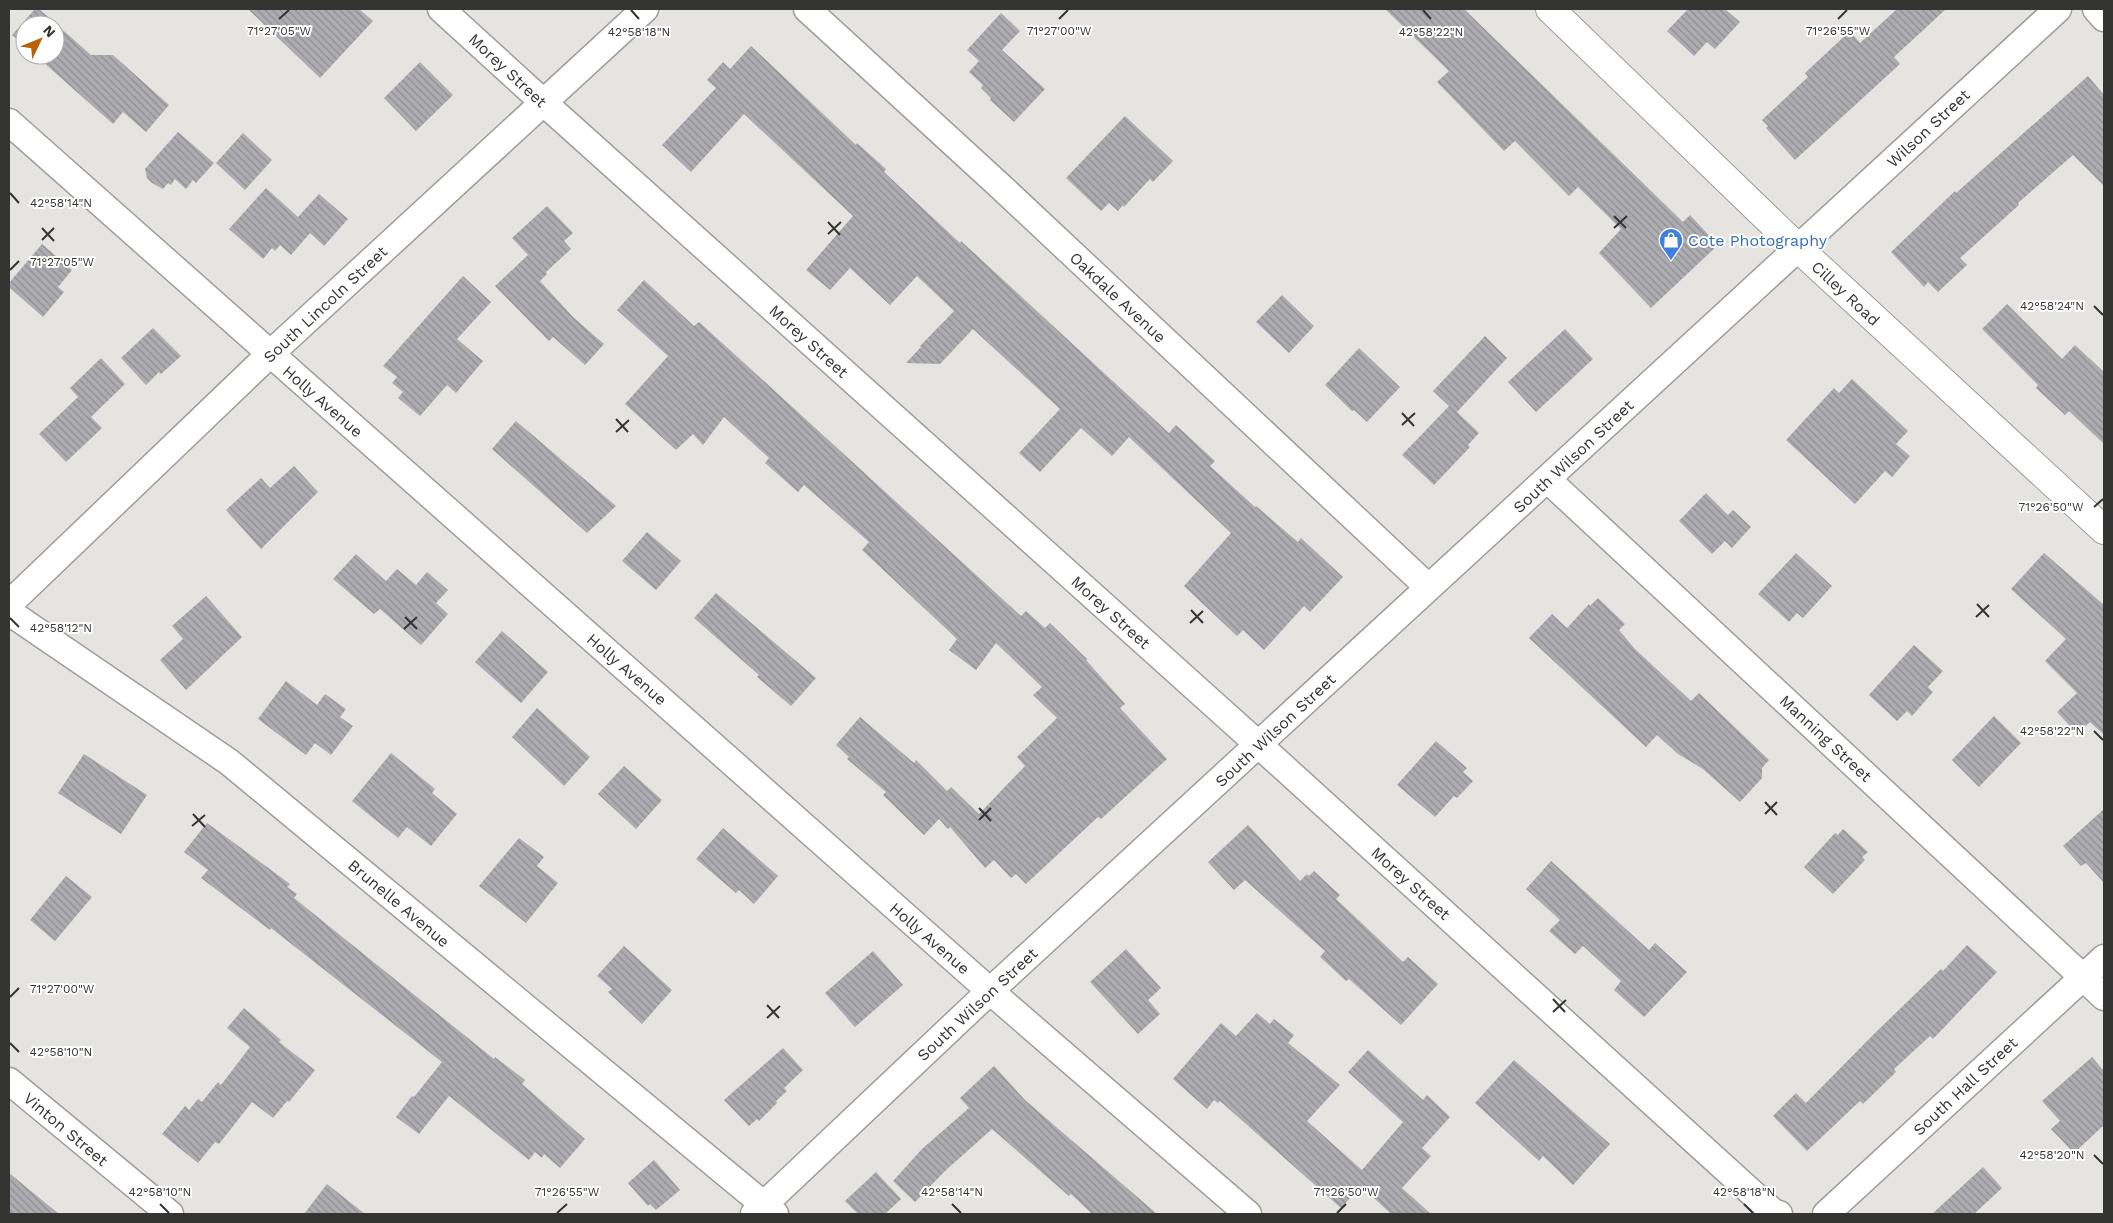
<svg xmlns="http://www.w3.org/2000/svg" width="2113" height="1223" viewBox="0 0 2113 1223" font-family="'Work Sans',sans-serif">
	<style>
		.building { fill: url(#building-back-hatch) }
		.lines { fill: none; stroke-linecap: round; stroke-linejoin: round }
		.minor-casing { stroke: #9e9d99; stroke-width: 29 }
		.tertiary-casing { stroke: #9e9d99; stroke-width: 30 }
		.minor { stroke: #fff; stroke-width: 26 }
		.tertiary { stroke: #fff; stroke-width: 28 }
		.ticks { fill: none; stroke: #343433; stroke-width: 2 }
		.labels { text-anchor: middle; stroke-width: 4; stroke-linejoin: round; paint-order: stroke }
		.street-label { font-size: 16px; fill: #343433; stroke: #fff }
		.shop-label { font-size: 16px; fill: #366cbe; stroke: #fff; text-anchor: start }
		.ticks-label { font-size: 12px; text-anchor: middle; fill: #343433; stroke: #fff; stroke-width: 4; stroke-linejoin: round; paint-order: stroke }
	</style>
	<defs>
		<pattern id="building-back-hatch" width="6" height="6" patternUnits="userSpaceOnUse" patternTransform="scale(1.25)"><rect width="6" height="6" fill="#adadb1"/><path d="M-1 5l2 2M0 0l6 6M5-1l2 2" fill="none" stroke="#8e8e91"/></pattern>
	</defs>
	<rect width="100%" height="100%" fill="#e6e4e1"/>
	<path class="building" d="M35 9H39L91 55H113L169 105 146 132 123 112 113 124 35 55H55V25H25V46L12 35Z
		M248 9H359L373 21 320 78Z
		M1385 9H1464L1683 222 1690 215 1718 245 1651 308 1599 253 1621 229 1578 187 1569 196 1515 141 1504 151 1437 82 1449 71Z
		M1688 9H1725L1740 22 1715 49 1707 42 1694 56 1667 31Z
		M1897 9H1946L1894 57 1900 64 1795 160 1766 128 1768 126 1762 120 1808 77 1805 73 1850 31 1860 43Z
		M1001 13 1020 31 1002 50 1045 89 1014 122 990 100 991 98 981 88 983 85 969 72 979 61 967 50Z
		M751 46 856 145 857 143 886 169 884 172 960 243 961 241 1169 433 1176 425 1215 461 1210 466 1255 507 1256 506 1298 542 1301 538 1343 577 1310 612 1304 606 1264 650 1243 630 1237 636 1184 586 1231 533 1129 437 1112 456 1081 428 1040 472 1019 453 1060 409 973 329 940 364 906 363 921 347 920 346 954 311 917 276 890 305 850 268 830 290 806 270 853 216 744 114 691 172 662 145 716 88 707 80 723 62 730 69Z
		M420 62 453 95 416 131 384 98Z
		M2088 76 2104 95V186L2073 155 2018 203 2019 205 1960 258 1967 265 1938 292 1928 282 1924 287 1891 252 1955 191 1956 193Z
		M1125 116 1173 161 1153 182 1150 179 1124 207 1123 205 1118 211 1109 203 1101 211 1066 178Z
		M178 132 214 163 196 183 193 180 186 189 175 179 171 185 168 183 163 189 152 183 147 178 145 169Z
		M243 133 272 160 245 190 216 163Z
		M266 188 298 217 319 194 348 219 324 246 310 233 291 255 280 245 275 251 272 248 263 259 229 229Z
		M547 206 573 233 564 241 571 249 546 272 547 274 540 281 573 317 604 344 585 365 553 337 549 341 495 286 528 255 512 238Z
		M42 244 72 270 58 287 64 292 43 317 9 287V283Z
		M463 276 491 302 457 339 483 361 456 393 447 385 420 416 398 398 403 392 392 383 397 377 383 366Z
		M644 280 694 326 699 322 731 351 1021 616 1026 611 1045 628 1050 623 1087 659 1086 660 1125 704 1120 708 1167 759 1101 819 1098 817 1026 884 1016 874 1011 878 994 860 985 868 950 827 948 829 939 819 924 835 883 795 886 792 847 759 849 757 836 745 860 717 914 763 916 760 947 791 951 787 979 814 1025 766 1017 757 1057 718 1033 695 1042 687 996 643 976 670 949 650 957 639 862 550 869 542 804 485 798 492 765 463 769 458 724 417 703 445 693 434 676 450 625 404 668 356 617 310Z
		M1282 295 1314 326 1289 353 1256 322Z
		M2007 304 2062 359 2075 345 2104 372V444L2069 411 2065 415 2036 388 2038 385 1982 329Z
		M153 328 181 356 161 374 159 372 146 385 121 358Z
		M1565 329 1593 359 1536 412 1508 382Z
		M1485 336 1507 358 1457 412 1479 433 1468 445 1470 447 1434 485 1402 455 1449 406 1433 391Z
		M1359 348 1400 387 1367 422 1354 410 1352 411 1325 385Z
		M101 358 125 384 91 417 102 428 66 462 39 434 78 397 70 388Z
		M1852 379 1908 431 1896 444 1910 456 1892 477 1885 471 1855 504 1786 440 1834 388 1839 393Z
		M516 421 616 506 587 533 492 449Z
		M294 466 318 492 261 549 226 510 261 478 270 488Z
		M1706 493 1728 515 1733 510 1751 527 1732 548 1725 541 1712 554 1679 521Z
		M647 532 681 561 656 590 622 561Z
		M1796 553 1832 586 1803 618 1797 613 1789 622 1758 594Z
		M2044 553 2104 605V735L2090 722 2077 734 2057 712 2077 693 2045 661 2066 639 2011 589Z
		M356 554 386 581 397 569 416 585 427 572 448 590 436 603 448 614 421 645 380 609 374 614 333 579Z
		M716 593 816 678 791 706 757 677 759 675 694 618Z
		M206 596 242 637 186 690 160 660 183 639 172 626Z
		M1598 598 1625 624 1619 630 1635 649 1691 701 1699 693 1769 760 1762 768V778L1740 802 1703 769 1678 754 1657 735 1646 747 1529 638 1552 614 1567 628 1589 604 1590 606Z
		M502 631 548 672 521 703 475 662Z
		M1914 645 1943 671 1928 687 1933 692 1912 716 1907 711 1897 721 1869 695Z
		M286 681 317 705 325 694 346 709 340 717 353 726 331 755 315 743 306 755 258 719Z
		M537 708 590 757 564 786 512 737Z
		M1994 716 2021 743 1979 787 1952 760Z
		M1436 741 1467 768 1463 772 1473 781 1457 798 1454 796 1435 817 1397 785Z
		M391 753 435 789 432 793 457 814 431 846 407 827 398 838 352 801Z
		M84 754 147 795 121 834 58 793Z
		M624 766 662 800 636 829 598 794Z
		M2104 809V883L2086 863 2081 866 2063 846Z
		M207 823 290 884 287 887 297 894 294 898 494 1059 495 1057 525 1080 522 1084 585 1139 560 1168 544 1154 542 1158 535 1152 529 1160 449 1096 419 1134 396 1117 412 1096 414 1097 442 1062 271 928 270 930 201 878 208 870 184 852Z
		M1248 825 1300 881 1307 874 1309 876 1314 871 1340 895 1336 899 1403 962 1408 957 1438 984 1401 1025 1349 979 1346 981 1320 957 1325 951 1245 880 1234 890 1208 862Z
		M723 828 778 876 754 904 739 890 736 893 696 859Z
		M1843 829 1868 852 1862 857 1865 860 1833 894 1804 867 1835 833 1838 835Z
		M519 838 544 857 537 866 558 883 526 923 479 886Z
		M1551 861 1649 950 1655 943 1687 972 1644 1017 1614 990 1621 981 1583 946 1575 954 1549 931 1560 920 1526 889Z
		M66 876 92 897 55 941 30 920Z
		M1967 945 1997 972 1933 1039 1930 1036 1894 1069 1896 1072 1863 1104 1860 1101 1807 1151 1773 1116 1796 1093 1806 1103 1874 1034 1941 969 1943 971Z
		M624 946 672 990 642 1024 608 992 612 989 597 976Z
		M1126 949 1161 988 1148 1000 1160 1014 1138 1034 1090 982Z
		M873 951 903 985 855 1027 825 993Z
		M244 1008 281 1040 279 1042 315 1070 289 1102 287 1101 273 1118 252 1102 219 1144 215 1142 198 1163 162 1134 185 1106 189 1110 198 1099 202 1102 218 1082 221 1085 250 1047 227 1028Z
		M1257 1013 1270 1024 1274 1019 1294 1035 1288 1043 1340 1085 1307 1121 1362 1170 1403 1122 1348 1072 1368 1050 1423 1100 1427 1095 1450 1117 1422 1148 1431 1156 1402 1188 1431 1214H1391L1361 1186 1341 1208 1220 1101 1218 1103 1214 1100 1207 1109 1173 1079 1221 1023 1236 1036Z
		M783 1048 803 1070 784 1088 787 1091 776 1101 777 1103 759 1121 757 1119 749 1126 724 1100Z
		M2092 1057 2104 1071V1125L2074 1153 2051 1129 2060 1121 2042 1101Z
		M1514 1060 1610 1144 1573 1185 1543 1156 1539 1161 1475 1103Z
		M994 1066 1025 1100 1157 1214H1092L1071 1194 1069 1196 992 1129 945 1171 915 1202 893 1181 922 1149 969 1108 960 1098Z
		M654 1160 680 1190 656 1210 650 1204 648 1206 628 1183Z
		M1983 1167 2002 1188 1974 1214H1932Z
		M876 1172 901 1199 885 1214H858L845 1201Z
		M9 1173 59 1214H9Z
		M327 1184 365 1214H304Z"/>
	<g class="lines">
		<g class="minor-casing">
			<path id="minor" d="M441 9 543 102 1259 745 1773 1212 1779 1214
				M807 9 1000 186 1428 587
				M2096 9 2104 18
				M9 122 990 991 1248 1214
				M1548 480 2104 997
				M9 604 270 354 645 9
				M9 612 229 762 775 1214
				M9 1081 170 1214
				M754 1214 990 991 2058 9
				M1826 1214 2104 958"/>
		</g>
		<g class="tertiary-casing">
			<path id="tertiary" d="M1550 9 1798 248 2104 530"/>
		</g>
		<use href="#minor" class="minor"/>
		<use href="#tertiary" class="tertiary"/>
	</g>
	<path class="ticks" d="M631 10 639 19M1423 10 1431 19M279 19 289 10M1059 19 1068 10M1838 19 1847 10M10 193 19 203M1614 216 1626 228M828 222 840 235M42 228 54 241M1614 228 1627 216M828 234 841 222M42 240 54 228M10 270 19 261M2094 306 2103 315M1402 413 1414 426M616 419 628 432M1402 425 1415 413M616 432 629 420M2094 507 2103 499M1977 604 1989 617M1191 610 1203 623M405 617 417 629M1976 617 1989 605M10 618 19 627M1190 623 1203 611M404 629 417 617M2094 731 2103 740M1765 802 1777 815M979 808 991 821M193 814 205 827M1765 814 1777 802M979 820 991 808M192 826 205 815M10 997 19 988M1553 999 1565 1012M767 1005 779 1018M1553 1012 1566 1000M767 1018 780 1006M10 1043 19 1052M2094 1155 2103 1164M160 1204 169 1213M952 1204 961 1213M1744 1204 1753 1213M557 1213 567 1204M1337 1213 1346 1204"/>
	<defs>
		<g id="shop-pin" transform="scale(1.25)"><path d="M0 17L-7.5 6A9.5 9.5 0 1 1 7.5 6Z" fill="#3f7fe0" stroke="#fff"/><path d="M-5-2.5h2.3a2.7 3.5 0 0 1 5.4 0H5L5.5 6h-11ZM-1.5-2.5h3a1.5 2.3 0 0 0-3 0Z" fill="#fff"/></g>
	</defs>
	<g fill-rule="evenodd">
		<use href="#shop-pin" x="1671" y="240"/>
	</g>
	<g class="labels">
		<g class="street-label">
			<text transform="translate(508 70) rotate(43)" y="6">Morey Street</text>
			<text transform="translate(1928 128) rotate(-43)" y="6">Wilson Street</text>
			<text transform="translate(1846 293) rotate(43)" y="6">Cilley Road</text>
			<text transform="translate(1118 297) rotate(43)" y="6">Oakdale Avenue</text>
			<text transform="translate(325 304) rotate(-43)" y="6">South Lincoln Street</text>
			<text transform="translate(809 341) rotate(42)" y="6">Morey Street</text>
			<text transform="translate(323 401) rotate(41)" y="6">Holly Avenue</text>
			<text transform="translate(1573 456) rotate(-43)" y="6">South Wilson Street</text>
			<text transform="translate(1111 612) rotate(42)" y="6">Morey Street</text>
			<text transform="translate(627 669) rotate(41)" y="6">Holly Avenue</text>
			<text transform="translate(1275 730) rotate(-43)" y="6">South Wilson Street</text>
			<text transform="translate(1826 738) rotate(43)" y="6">Manning Street</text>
			<text transform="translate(1411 883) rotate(42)" y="6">Morey Street</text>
			<text transform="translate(399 903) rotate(40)" y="6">Brunelle Avenue</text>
			<text transform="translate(930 938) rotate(41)" y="6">Holly Avenue</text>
			<text transform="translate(977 1004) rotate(-43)" y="6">South Wilson Street</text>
			<text transform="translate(1965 1086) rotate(-43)" y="6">South Hall Street</text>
			<text transform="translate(66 1129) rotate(40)" y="6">Vinton Street</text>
		</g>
		<g class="shop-label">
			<text x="1688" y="246">Cote Photography</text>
		</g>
	</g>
	<g class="ticks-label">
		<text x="1059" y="35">71°27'00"W</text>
		<text x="279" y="35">71°27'05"W</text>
		<text x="1838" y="35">71°26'55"W</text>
		<text x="639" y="36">42°58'18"N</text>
		<text x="1431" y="36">42°58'22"N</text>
		<text x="61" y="207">42°58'14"N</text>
		<text x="62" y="266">71°27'05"W</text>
		<text x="2052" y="310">42°58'24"N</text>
		<text x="2051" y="511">71°26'50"W</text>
		<text x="61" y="632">42°58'12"N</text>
		<text x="2052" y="735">42°58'22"N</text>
		<text x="62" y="993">71°27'00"W</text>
		<text x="61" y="1056">42°58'10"N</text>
		<text x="2052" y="1159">42°58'20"N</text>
		<text x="160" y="1196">42°58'10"N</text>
		<text x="952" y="1196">42°58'14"N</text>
		<text x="1744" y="1196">42°58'18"N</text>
		<text x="567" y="1196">71°26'55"W</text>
		<text x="1346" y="1196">71°26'50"W</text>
	</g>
	<rect width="2113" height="1223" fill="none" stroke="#343433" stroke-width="20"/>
	<g transform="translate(40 40) rotate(47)"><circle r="24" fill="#ffffff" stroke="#aeaead"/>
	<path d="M0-4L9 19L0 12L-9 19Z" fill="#bb6006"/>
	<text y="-8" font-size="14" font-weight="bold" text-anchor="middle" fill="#343433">N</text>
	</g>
</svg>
